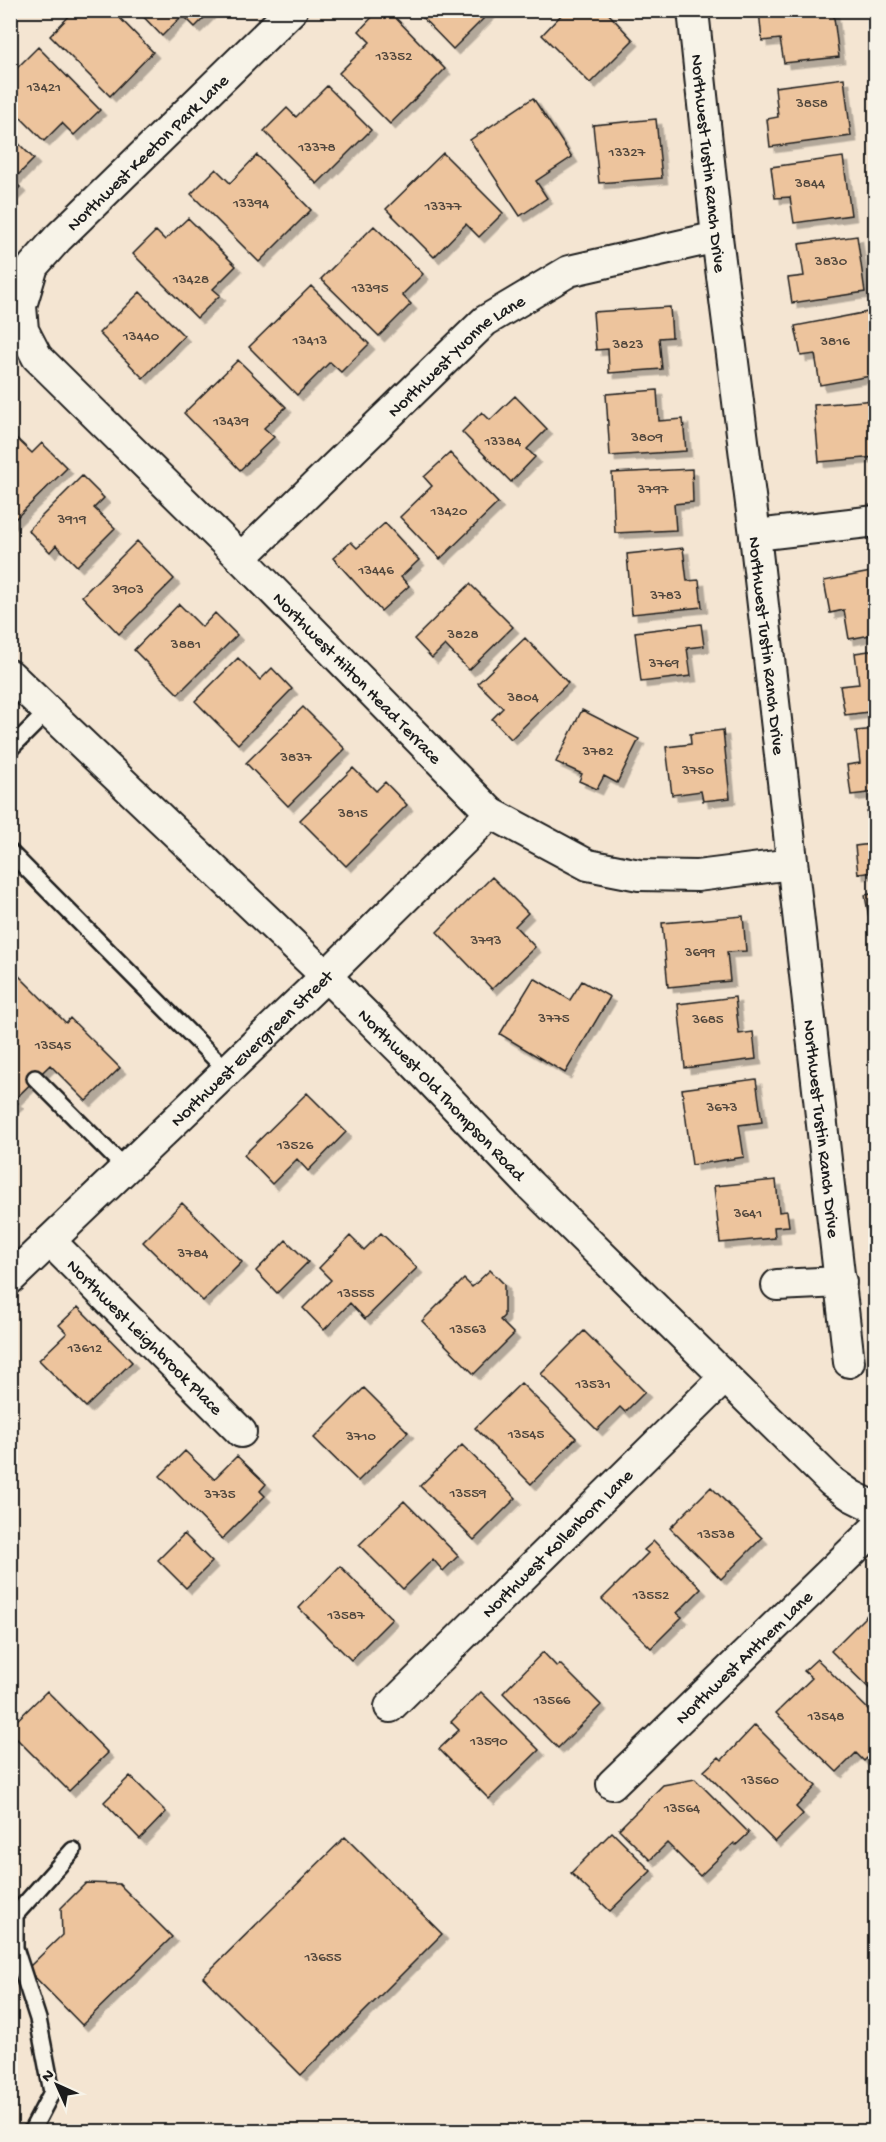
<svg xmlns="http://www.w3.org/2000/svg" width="886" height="2142" viewBox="0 0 886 2142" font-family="'Gochi Hand',sans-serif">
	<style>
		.building { fill: #edc49d; stroke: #1c1c1c; stroke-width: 1.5; filter: url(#shadow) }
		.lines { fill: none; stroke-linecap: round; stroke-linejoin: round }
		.service-casing { stroke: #1c1c1c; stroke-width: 20 }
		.minor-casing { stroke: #1c1c1c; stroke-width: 34 }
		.service { stroke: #f7f3e8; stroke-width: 15 }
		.minor { stroke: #f7f3e8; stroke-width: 30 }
		.labels { text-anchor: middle; stroke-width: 5; stroke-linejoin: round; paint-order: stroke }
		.number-label { font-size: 15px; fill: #50463c }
		.street-label { font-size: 18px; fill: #1c1c1c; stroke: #f7f3e8 }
	</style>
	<defs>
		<filter id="shadow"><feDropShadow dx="5.5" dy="5.5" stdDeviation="0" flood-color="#0004"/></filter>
	</defs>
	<rect width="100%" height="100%" fill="#f4e5d2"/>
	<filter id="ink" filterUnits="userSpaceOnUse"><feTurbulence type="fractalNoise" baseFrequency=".0167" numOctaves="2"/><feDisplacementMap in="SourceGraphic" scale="12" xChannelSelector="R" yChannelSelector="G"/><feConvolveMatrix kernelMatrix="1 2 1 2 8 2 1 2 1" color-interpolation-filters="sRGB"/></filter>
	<g filter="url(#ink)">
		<path class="building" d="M75 10H112L153 52 110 96 50 36Z
			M137 10H212L195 27 183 15 162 36Z
			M379 10H388L445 69 390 124 339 73 370 42 359 31Z
			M415 10H492L453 49Z
			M566 10H605L633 40 590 83 542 35Z
			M759 10H833L839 57 784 63 780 39 762 41Z
			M38 47 100 110 74 135 62 123 44 141 10 107V75Z
			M844 78 851 136 770 147 767 119 778 117 775 87Z
			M327 86 371 130 317 184 264 131 287 108 296 117Z
			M533 98 572 157 536 181 547 198 520 216 470 140Z
			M656 119 662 178 599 183 593 125Z
			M10 135 34 159 13 180 20 187 10 197Z
			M443 153 503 213 479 237 466 224 434 257 386 209Z
			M257 155 311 210 259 262 191 194 216 169 230 183Z
			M843 157 851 215 794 223 790 197 775 198 771 167Z
			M188 218 236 266 213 289 220 295 197 318 133 254 156 231 165 240Z
			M374 226 423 274 402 295 411 304 379 336 321 279Z
			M857 236 865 292 792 303 788 278 804 276 799 244Z
			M311 286 369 344 341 372 330 362 297 395 249 347Z
			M140 292 184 336 143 378 99 333Z
			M670 307 672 337 659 338 662 369 609 373 608 349 596 350 593 312Z
			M868 312 876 355V375L820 385 815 354 801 356 795 326Z
			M238 360 286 407 264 428 274 437 240 470 184 413Z
			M657 390 659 421 683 419 686 451 610 456 606 394Z
			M515 396 547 429 527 449 535 457 511 482 462 432 482 412 490 420Z
			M876 400V457L819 462 814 405Z
			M12 434 32 453 42 443 67 468 11 523 10 435Z
			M450 453 498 503 440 559 400 517 432 486 424 477Z
			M692 469 693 502 674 504 676 530 615 533 612 473Z
			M82 476 104 498 94 508 115 528 77 566 56 545 50 552 28 530Z
			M385 523 419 560 401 577 409 586 381 611 333 558 351 542 357 548Z
			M137 541 174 579 119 634 82 596Z
			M683 548 687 581 699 580 702 607 632 614 627 554Z
			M876 571V634L849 639 844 610 830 613 824 581Z
			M470 584 513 627 469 670 445 645 432 658 414 639Z
			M179 604 202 627 215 613 237 635 178 694 134 650Z
			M701 624 704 646 687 648 691 676 641 682 635 632Z
			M525 638 568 683 511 739 492 719 503 708 478 683Z
			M876 650V711L845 715 840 686 859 684 855 653Z
			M238 658 260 680 272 668 292 689 238 744 195 701Z
			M303 707 345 749 288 806 246 763Z
			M582 710 639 739 617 783 604 776 597 789 579 781 582 774 556 762Z
			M876 729V792L851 795 847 765 860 763 856 731Z
			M723 730 730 798 703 801 701 791 672 795 666 747 691 744 690 734Z
			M353 768 376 791 385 782 407 805 346 866 300 820Z
			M876 811V872L858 874 855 846 871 844 867 812Z
			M492 877 528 913 515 926 535 947 492 989 437 932Z
			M876 893V923L870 924 865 895Z
			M743 916 746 951 727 952 730 981 668 987 662 923Z
			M10 967 66 1023 70 1018 120 1068 86 1101 50 1065 14 1100 18 1103 10 1110Z
			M534 978 570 1000 582 981 610 997 565 1073 500 1034Z
			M735 997 739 1034 753 1032 756 1059 685 1068 678 1004Z
			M756 1079 762 1122 739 1125 744 1157 692 1165 682 1089Z
			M307 1093 346 1132 308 1171 297 1159 272 1184 244 1155Z
			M776 1180 779 1212 787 1211 789 1226 774 1227 775 1238 720 1243 714 1186Z
			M182 1203 242 1262 203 1301 143 1242Z
			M381 1233 417 1268 365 1319 350 1303 324 1330 303 1308 331 1280 319 1268 350 1236 364 1250Z
			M286 1240 308 1262 277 1293 256 1271Z
			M490 1270 504 1284V1316L500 1320 514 1334 474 1374 422 1321 464 1279 472 1287Z
			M78 1307 132 1362 86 1407 39 1360 67 1333 59 1325Z
			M584 1331 645 1392 625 1412 620 1407 597 1430 541 1374Z
			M521 1383 576 1438 531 1484 475 1428Z
			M364 1388 408 1432 358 1481 314 1438Z
			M462 1445 516 1498 474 1540 420 1486Z
			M185 1451 214 1479 237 1456 266 1484 260 1491 265 1496 222 1539 160 1476Z
			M711 1487 762 1538 721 1579 670 1528Z
			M404 1501 458 1556 443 1571 433 1559 403 1589 359 1545Z
			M184 1534 212 1562 186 1588 158 1560Z
			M654 1541 701 1589 677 1613 682 1617 651 1648 602 1599 648 1553 644 1550Z
			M340 1566 392 1619 351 1660 299 1608Z
			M872 1610 876 1614V1695L831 1651Z
			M543 1652 557 1667 560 1664 601 1705 558 1748 503 1693Z
			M817 1659 876 1717V1749L864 1761 856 1753 837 1772 776 1713 812 1678 804 1671Z
			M47 1691 108 1753 69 1791 10 1732V1727Z
			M481 1692 539 1750 489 1799 439 1749 459 1730 451 1722Z
			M755 1725 816 1786 796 1807 803 1814 775 1842 704 1771 719 1757 722 1760Z
			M130 1776 166 1812 140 1839 104 1802Z
			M695 1779 749 1833 736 1845 734 1843 700 1876 667 1843 650 1860 619 1829 663 1785Z
			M612 1832 651 1871 610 1911 571 1873Z
			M345 1837 442 1934 301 2075 203 1977Z
			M86 1883 119 1884 172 1937 82 2025 27 1969 62 1935 61 1908Z"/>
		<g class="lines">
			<g class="service-casing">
				<path id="service" d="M10 749 48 711
					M10 852 227 1071
					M35 1078 126 1169
					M31 2132 52 2092 38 2019 15 1948V1915L73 1850"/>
			</g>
			<g class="minor-casing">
				<g id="minor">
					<path id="s1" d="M292 10 58 238 33 266 21 306 23 330 37 357 241 558 491 813 588 865 639 875 697 876 792 864"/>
					<path id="s2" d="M693 10 717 237 755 535 849 1362"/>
					<path d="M755 535 876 521"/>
					<path id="s3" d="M241 558 485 321 569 271 717 237"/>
					<path id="s4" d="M10 675 326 976 412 1061 530 1185 832 1482 852 1496 876 1508"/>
					<path id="s5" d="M50 1241 241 1432"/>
					<path id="s6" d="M10 1279 326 976 491 813"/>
					<path d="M777 1285 841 1282"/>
					<path id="s7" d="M390 1707 724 1378"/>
					<path id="s8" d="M612 1784 876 1528"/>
				</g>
			</g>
			<use href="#service" class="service"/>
			<use href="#minor" class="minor"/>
		</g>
	</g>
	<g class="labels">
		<g class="number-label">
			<text x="394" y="60">13352</text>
			<text x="44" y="91">13421</text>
			<text x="812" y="107">3858</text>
			<text x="317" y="151">13378</text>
			<text x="627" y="156">13327</text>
			<text x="810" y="187">3844</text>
			<text x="251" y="207">13394</text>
			<text x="443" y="210">13377</text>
			<text x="831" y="265">3830</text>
			<text x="191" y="283">13428</text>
			<text x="370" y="292">13395</text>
			<text x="141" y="340">13440</text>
			<text x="310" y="344">13413</text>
			<text x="835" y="345">3816</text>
			<text x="628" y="348">3823</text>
			<text x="231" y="425">13439</text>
			<text x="647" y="441">3809</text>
			<text x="503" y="445">13384</text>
			<text x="653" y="493">3797</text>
			<text x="449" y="515">13420</text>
			<text x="72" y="523">3919</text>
			<text x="376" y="574">13446</text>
			<text x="128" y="593">3903</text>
			<text x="666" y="599">3783</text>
			<text x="463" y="638">3828</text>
			<text x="186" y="648">3881</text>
			<text x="664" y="667">3769</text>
			<text x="523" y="701">3804</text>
			<text x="598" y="755">3782</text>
			<text x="296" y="761">3837</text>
			<text x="698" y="774">3750</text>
			<text x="353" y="817">3815</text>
			<text x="486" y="944">3793</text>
			<text x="700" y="956">3699</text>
			<text x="554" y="1022">3775</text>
			<text x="708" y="1023">3685</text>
			<text x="53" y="1049">13545</text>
			<text x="722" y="1111">3673</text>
			<text x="295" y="1149">13526</text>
			<text x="748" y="1217">3641</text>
			<text x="193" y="1257">3784</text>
			<text x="356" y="1297">13555</text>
			<text x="468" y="1333">13563</text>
			<text x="85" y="1352">13612</text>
			<text x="593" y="1388">13531</text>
			<text x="526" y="1438">13545</text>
			<text x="361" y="1440">3710</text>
			<text x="468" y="1497">13559</text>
			<text x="220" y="1498">3735</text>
			<text x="716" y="1538">13538</text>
			<text x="651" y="1599">13552</text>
			<text x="346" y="1619">13587</text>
			<text x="552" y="1704">13566</text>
			<text x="826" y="1720">13548</text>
			<text x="489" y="1745">13590</text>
			<text x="760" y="1784">13560</text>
			<text x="682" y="1812">13564</text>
			<text x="323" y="1961">13655</text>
		</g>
		<g class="street-label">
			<text transform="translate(147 152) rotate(-44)" y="6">Northwest Keeton Park Lane</text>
			<text dy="6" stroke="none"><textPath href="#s2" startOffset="154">Northwest Tustin Ranch Drive</textPath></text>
			<text dy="6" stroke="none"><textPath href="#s3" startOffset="296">Northwest Yvonne Lane</textPath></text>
			<text dy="6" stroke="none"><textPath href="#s2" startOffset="640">Northwest Tustin Ranch Drive</textPath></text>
			<text dy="6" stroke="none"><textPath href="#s1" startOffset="914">Northwest Hilton Head Terrace</textPath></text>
			<text dy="6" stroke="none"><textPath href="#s6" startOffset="334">Northwest Evergreen Street</textPath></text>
			<text dy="6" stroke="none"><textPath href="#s4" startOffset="602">Northwest Old Thompson Road</textPath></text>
			<text dy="6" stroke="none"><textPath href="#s2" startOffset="1126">Northwest Tustin Ranch Drive</textPath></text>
			<text dy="6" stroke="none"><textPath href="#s5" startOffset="135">Northwest Leighbrook Place</textPath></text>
			<text dy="6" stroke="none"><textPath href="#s7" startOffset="234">Northwest Kollenborn Lane</textPath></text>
			<text dy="6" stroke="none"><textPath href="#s8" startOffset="183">Northwest Anthem Lane</textPath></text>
		</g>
	</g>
	<rect width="886" height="2142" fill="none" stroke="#f7f3e8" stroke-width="36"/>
	<rect x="18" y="18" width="850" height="2106" fill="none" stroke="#1c1c1c" stroke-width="2" filter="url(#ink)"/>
	<g transform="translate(57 2085) rotate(315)" stroke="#f7f3e8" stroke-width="4.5" paint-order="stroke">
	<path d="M0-4.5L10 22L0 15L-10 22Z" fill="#1c1c1c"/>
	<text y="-9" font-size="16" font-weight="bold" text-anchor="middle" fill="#1c1c1c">N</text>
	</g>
</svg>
